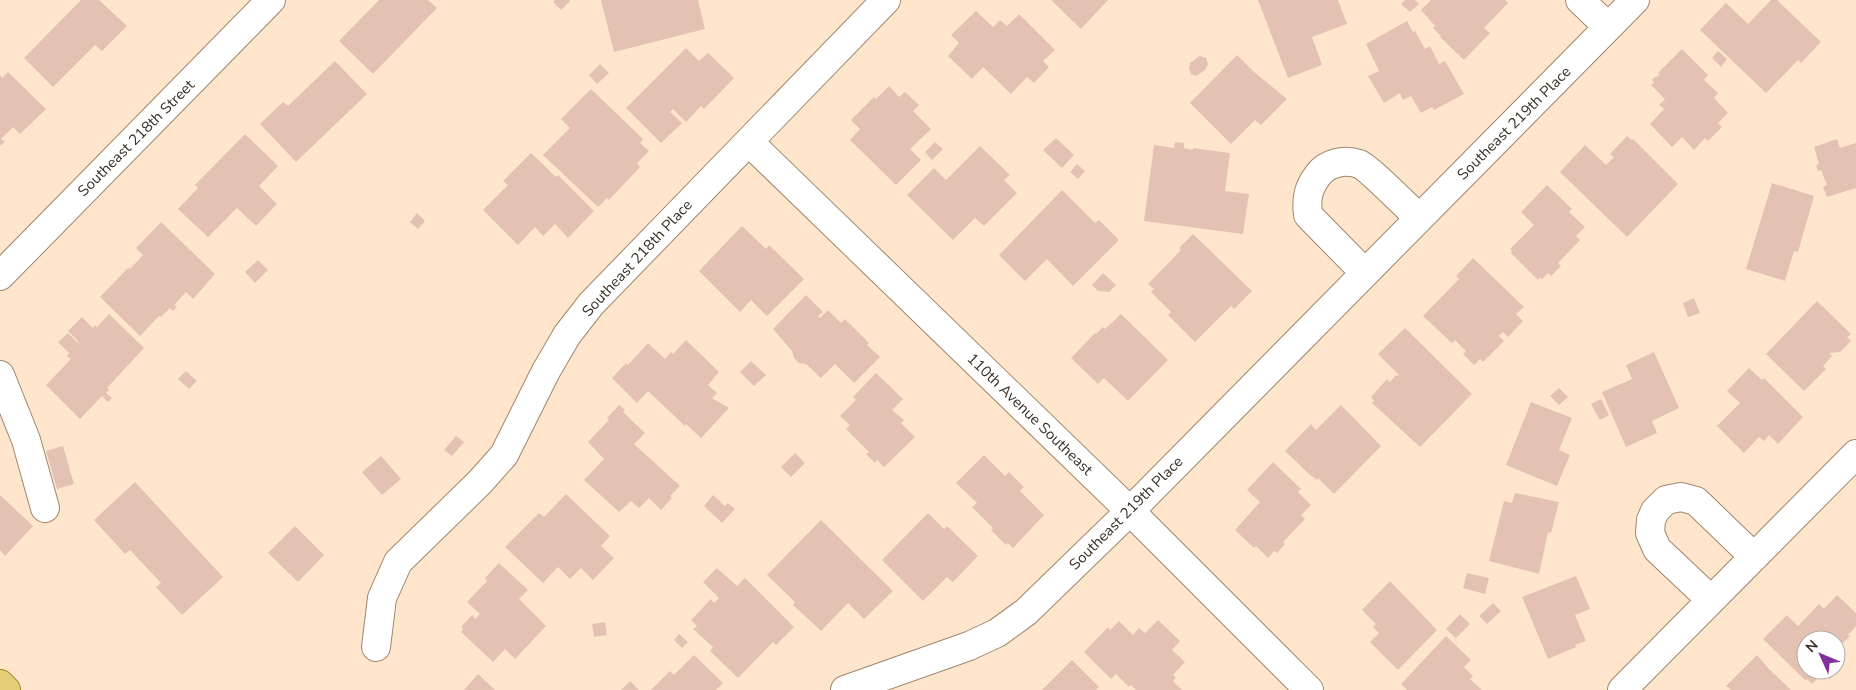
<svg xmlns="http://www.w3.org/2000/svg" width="1856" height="690" viewBox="0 0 1856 690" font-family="'Nunito Sans',sans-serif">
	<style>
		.building { fill: #e4c2b3 }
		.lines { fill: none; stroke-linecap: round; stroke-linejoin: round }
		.minor-casing { stroke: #9e876f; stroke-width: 30 }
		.major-casing { stroke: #9e8020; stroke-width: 30 }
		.minor { stroke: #fff; stroke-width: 28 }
		.major { stroke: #e6cd78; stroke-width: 28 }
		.labels { text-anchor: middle; stroke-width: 4; stroke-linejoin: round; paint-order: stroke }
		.street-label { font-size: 15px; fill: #382e24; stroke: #fff }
	</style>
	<rect width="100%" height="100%" fill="#ffe5cb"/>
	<path class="building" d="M81 0H99L127 26 102 51 95 45 53 87 24 58Z
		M379 0H428L437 8 373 74 339 41Z
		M555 0H569L570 1 561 10 553 2Z
		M601 0H698L705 29 614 52Z
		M1051 0H1108L1081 29Z
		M1258 0H1338L1347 24 1312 37 1322 65 1288 78Z
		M1405 0H1415L1419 4 1410 12 1401 4Z
		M1431 0H1505L1508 3 1484 28 1490 33 1464 60 1440 37 1441 36 1433 28 1435 26 1421 10Z
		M1771 0H1777L1821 42 1801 63 1798 60 1766 93 1700 30 1726 3 1748 24Z
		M976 11 993 27 1000 20 1007 26 1019 14 1055 50 1043 61 1049 67 1034 83 1027 77 1011 94 983 67 972 79 948 56 959 43 951 35Z
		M1407 21 1413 32 1415 31 1425 49 1430 46 1439 64 1445 61 1464 94 1434 110 1432 107 1421 113 1411 96 1403 100 1400 93 1384 103 1368 76 1379 71 1366 44Z
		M686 48 699 61 708 53 734 78 704 109 701 106 686 122 673 109 670 112 682 123 661 143 626 108Z
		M1682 49 1708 75 1704 80 1718 93 1714 98 1728 113 1718 123 1722 127 1708 141 1705 138 1694 150 1682 137 1672 147 1650 124 1664 109 1659 105 1665 99 1651 85 1654 82 1652 80 1656 76 1657 77 1660 74 1658 73Z
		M1718 51 1727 59 1721 67 1712 58Z
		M1237 55 1253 71 1287 99 1261 125 1255 120 1231 144 1190 103Z
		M1200 56 1206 58 1208 64 1205 70 1196 76 1191 74 1189 68 1190 63Z
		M335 61 367 94 296 162 260 124 283 102 288 106Z
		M600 64 609 73 597 84 589 75Z
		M8 72 46 109 20 134 13 127 1 139 5 142 0 146V75L2 78Z
		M889 86 899 97 905 92 919 105 913 111 931 129 910 149 921 160 896 185 850 140 860 129 851 120 874 97 876 99Z
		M591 89 643 139 640 143 649 151 637 163 640 167 609 200 607 198 598 207 543 155 570 128 561 119Z
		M245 134 278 166 259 186 277 204 256 226 237 208 208 237 178 209 198 188 195 185Z
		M1627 136 1632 140 1633 139 1678 184 1627 237 1560 172 1585 145 1606 165 1614 157 1610 154Z
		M1056 138 1074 155 1062 168 1043 150Z
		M1837 139 1840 148 1856 143V188L1827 197 1823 187 1827 185 1821 170 1818 171 1816 165 1819 164 1814 147Z
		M935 142 943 149 932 160 925 152Z
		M1175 142 1184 143V148L1193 150V148L1230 153 1225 191 1249 194 1243 234 1144 221 1154 145 1174 148Z
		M980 146 1010 175 1004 180 1017 193 984 226 975 218 953 240 907 195 934 168 946 180Z
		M531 153 556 177 558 175 594 211 568 238 555 224 543 236 535 227 518 245 483 210 508 185 503 181Z
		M1077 164 1085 171 1078 179 1070 172Z
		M1772 183 1814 196 1798 252 1794 251 1785 281 1746 269Z
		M1547 185 1572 209 1569 212 1585 227 1576 236 1580 240 1558 263 1561 266 1551 276 1548 273 1542 279 1540 278 1538 280 1511 253 1512 251 1510 249 1534 225 1521 212Z
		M1062 190 1095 223 1099 220 1119 240 1073 286 1047 259 1025 281 999 255Z
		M417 213 425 221 418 229 410 222Z
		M161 222 215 274 193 299 186 292 174 305 177 307 173 311 170 308 161 317 159 316 140 336 100 297 128 268 130 269 143 255 136 248Z
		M742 226 766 249 769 245 804 279 767 316 751 300 740 312 699 271Z
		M1193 234 1252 291 1234 309 1231 306 1195 342 1168 315 1171 312 1151 292 1154 289 1148 284 1181 250 1179 248Z
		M1473 258 1524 307 1516 314 1523 321 1508 337 1503 332 1499 336 1504 341 1483 362 1480 359 1474 365 1463 354 1466 351 1455 340 1452 343 1423 316 1459 279 1456 276Z
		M258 260 268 270 255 283 245 272Z
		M1103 273 1116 285 1109 292 1098 291 1092 285Z
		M806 295 823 312 818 316 820 318 828 310 841 323 845 319 869 343 867 345 880 357 854 383 835 364 821 378 806 364 799 363 794 358 792 351 773 329Z
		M1694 298 1700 313 1688 317 1683 303Z
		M1817 301 1851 334 1847 337 1851 341 1840 352 1830 353 1832 356 1823 366 1826 369 1804 391 1766 354Z
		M109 314 144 348 107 388 109 390 106 393 112 398 108 402 102 396 80 419 46 385 71 359 67 356 69 353 58 342 68 333 78 343 79 342 68 331 82 317 93 328 95 325 97 327Z
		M1121 314 1168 360 1128 401 1104 378 1098 384 1071 358 1095 333 1096 334 1103 327 1105 329Z
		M1405 328 1472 394 1420 447 1372 403 1374 401 1371 397 1387 379 1390 382 1396 375 1398 376 1399 375 1378 354Z
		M686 340 719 372 708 385 717 393 712 398 729 408 701 438 686 424 685 426 648 391 637 403 612 378 626 363 628 365 648 343 665 359 671 352 673 354Z
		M1654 352 1679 408 1652 421 1657 433 1626 447 1602 392 1632 379 1626 365Z
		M751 361 766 375 754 386 740 372Z
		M1749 368 1762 380 1764 378 1803 417 1778 444 1769 435 1764 441 1759 437 1744 453 1716 425H1718L1740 403 1727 391Z
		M186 371 197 381 189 389 178 379Z
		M876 373 903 399 892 410 904 420 901 423 915 437 884 467 877 460 875 463 866 454 869 452 846 429 850 425 840 416 856 400 853 397Z
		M1559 388 1568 397 1559 405 1550 396Z
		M1601 399 1609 415 1600 420 1591 404Z
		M1531 402 1572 418 1559 450 1570 455 1557 486 1506 465Z
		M619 405 625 410 623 412 645 433 634 444 680 486 670 496 672 498 661 510 649 498 639 508 631 501 619 512 584 480 604 459 588 442 609 420 607 418Z
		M1341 405 1381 446 1334 494 1318 478 1317 480 1309 474 1285 451 1311 424 1316 430Z
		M456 436 464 442 452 456 444 450Z
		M63 446 74 484 57 489 46 451Z
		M795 453 805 463 791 477 781 467Z
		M984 455 1005 476 1009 472 1024 487 1020 491 1044 515 1013 548 1008 543 1006 545 991 530 993 528 972 507 977 503 956 483Z
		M381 456 401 479 382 495 362 472Z
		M1273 462 1301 489 1298 492 1311 505 1301 515 1305 519 1283 542 1285 544 1277 553 1274 551 1268 558 1256 546 1254 548 1235 530 1260 502 1247 490Z
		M135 482 223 577 182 615 156 587 161 583 130 550 125 554 94 520Z
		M1515 493 1559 502 1551 533 1548 532 1539 574 1489 561 1504 501 1512 503Z
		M566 494 610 536 601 546 614 558 593 580 581 568 570 579 558 567 543 583 505 547 539 513 544 517Z
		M0 495 33 526 5 556 0 550Z
		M713 495 725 506 728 503 735 509 722 523 704 506Z
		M928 513 944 529 947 526 978 556 953 582 947 577 923 601 882 560Z
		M821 520 893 591 864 619 848 603 821 631 793 605 795 602 767 575Z
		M295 526 324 555 298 582 268 553Z
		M499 563 528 590 519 599 546 626 515 659 505 649 493 662 461 632 463 629 461 627 472 615 475 619 480 614 467 602 487 581 485 578Z
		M717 568 737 586 745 578 794 627 776 645 773 642 738 678 710 651 713 647 693 629 697 626 691 620 711 599 714 603 719 598 703 582Z
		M1467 573 1489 578 1485 594 1463 588Z
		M1576 576 1590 609 1575 615 1586 641 1575 645 1576 647 1548 659 1522 597Z
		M1390 581 1437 630 1398 670 1370 642 1379 633 1373 627 1376 624 1362 610Z
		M1837 595 1856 613V626L1848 635 1850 636 1836 650V640H1806V670H1818L1822 674 1812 684 1807 679 1806 681 1763 639 1787 615 1798 626 1819 604 1824 609Z
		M1493 603 1501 611 1487 624 1479 616Z
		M1460 614 1470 624 1456 638 1446 629Z
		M1158 620 1180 641 1172 650 1185 662 1173 675 1176 678 1173 681 1182 690H1136L1131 685 1129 687 1116 674 1111 679 1084 652 1108 627 1110 630 1119 621 1133 635 1139 628 1145 633Z
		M605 622 607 635 594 637 592 624Z
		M679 634 688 642 682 648 674 640Z
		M1446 636 1471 660 1464 667 1473 676 1470 679 1482 690H1407L1401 684Z
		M694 655 723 683 716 690H651L670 671 674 675Z
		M1757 655 1769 669 1791 690H1731L1726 686Z
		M1072 660 1099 687 1096 690H1042Z
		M478 674 495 690H464Z
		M630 681 639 690H621Z"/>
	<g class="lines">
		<g class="minor-casing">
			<path id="minor" d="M1580 0 1608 27
				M749 142 1130 511 1309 690
				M1365 273 1308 215C1306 199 1308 188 1318 175 1327 163 1344 159 1359 164 1368 167 1409 209 1419 218
				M0 276 271 0
				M0 375 26 440 45 508
				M1711 600 1657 549 1650 533 1651 520 1655 511 1666 500 1681 497 1696 501 1754 557
				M376 647 382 598 398 562 480 482 504 455 546 371 567 335 591 304 886 0
				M845 690 969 646 997 633 1026 612 1130 511 1635 0
				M1622 690 1856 454"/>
		</g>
		<g class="major-casing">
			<path id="major" d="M0 684 6 690"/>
		</g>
		<use href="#minor" class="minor"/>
		<use href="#major" class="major"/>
	</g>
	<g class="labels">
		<g class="street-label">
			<text transform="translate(1514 123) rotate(-45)" y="5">Southeast 219th Place</text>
			<text transform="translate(136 138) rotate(-45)" y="5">Southeast 218th Street</text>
			<text transform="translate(637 258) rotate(-47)" y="5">Southeast 218th Place</text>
			<text transform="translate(1030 414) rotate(44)" y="5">110th Avenue Southeast</text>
			<text transform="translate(1126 513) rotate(-45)" y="5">Southeast 219th Place</text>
		</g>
	</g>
	<g transform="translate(1821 655) rotate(314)"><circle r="24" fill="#ffffff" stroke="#afaba7"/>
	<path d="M0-4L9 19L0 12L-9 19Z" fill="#822f9e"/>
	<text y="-8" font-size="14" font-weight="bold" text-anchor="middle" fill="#382e24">N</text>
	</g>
</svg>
